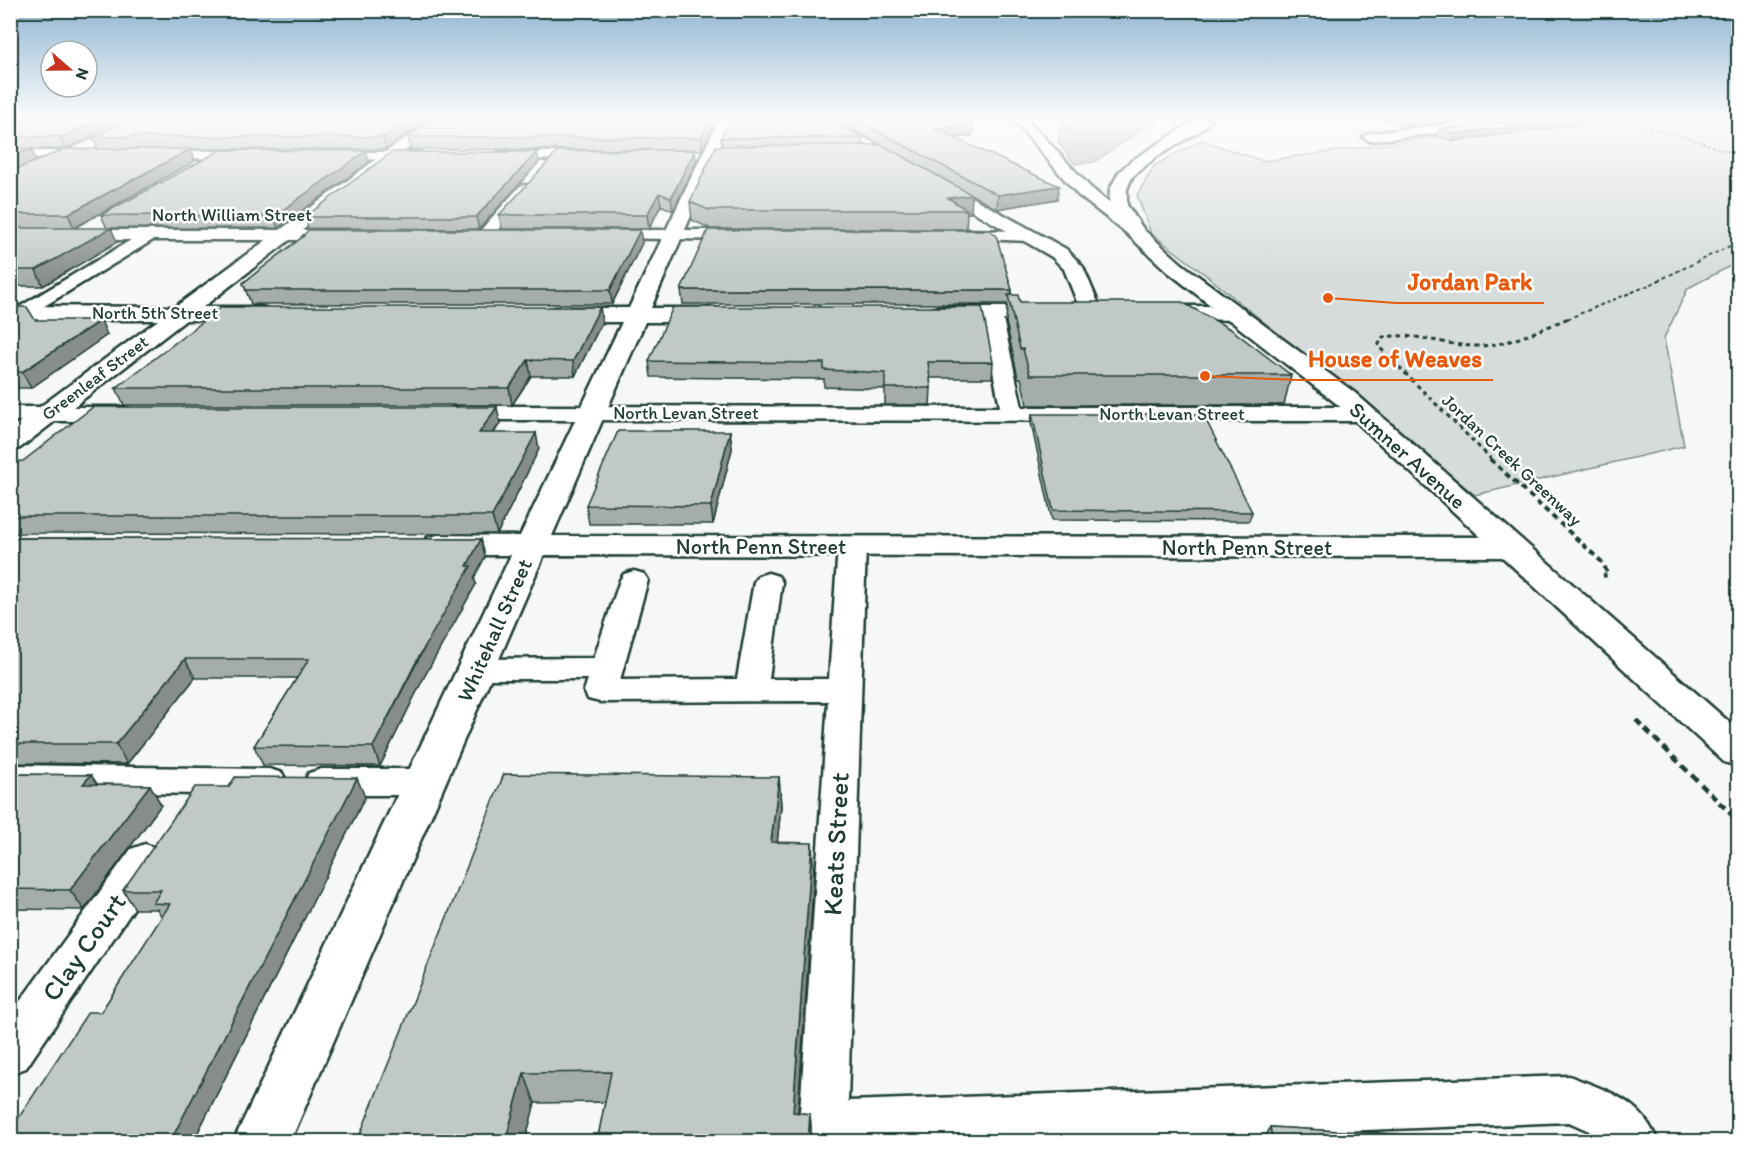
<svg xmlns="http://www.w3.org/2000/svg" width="1749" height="1152" viewBox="0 0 1749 1152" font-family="Itim,sans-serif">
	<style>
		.green { fill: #d6dcdb; stroke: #7a8c88; stroke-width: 1.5 }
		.water { fill: #aab5b1; stroke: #72857f; stroke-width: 1.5 }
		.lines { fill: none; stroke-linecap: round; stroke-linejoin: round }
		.service-casing { stroke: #1f3d34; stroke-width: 5 }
		.minor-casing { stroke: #1f3d34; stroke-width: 5 }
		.tertiary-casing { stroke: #1f3d34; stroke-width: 5 }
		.path-far4 { stroke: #1f3d34; stroke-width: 1.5; stroke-dasharray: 3 2; stroke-linecap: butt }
		.path-far3 { stroke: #1f3d34; stroke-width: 2; stroke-dasharray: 4 3; stroke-linecap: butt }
		.path-far2 { stroke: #1f3d34; stroke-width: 3; stroke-dasharray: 4.5 4; stroke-linecap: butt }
		.path-far1 { stroke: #1f3d34; stroke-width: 4; stroke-dasharray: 6 4.5; stroke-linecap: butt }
		.path { stroke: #1f3d34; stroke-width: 4.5; stroke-dasharray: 8 5; stroke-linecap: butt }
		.service { fill: #fff; fill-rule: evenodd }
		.minor { fill: #fff; fill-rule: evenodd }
		.tertiary { fill: #fff; fill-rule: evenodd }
		.wall { fill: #a5adaa; stroke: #1f3d34; stroke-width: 1.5; fill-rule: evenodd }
		.shaded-wall { fill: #868d8b; stroke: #1f3d34; stroke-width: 1.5 }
		.building { fill: #c0c9c6; stroke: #1f3d34; stroke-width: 1.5 }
		.labels { text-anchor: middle; stroke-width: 5; stroke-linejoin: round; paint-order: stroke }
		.far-street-label { font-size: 18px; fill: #1f3d34; stroke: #fff }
		.street-label { font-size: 22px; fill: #1f3d34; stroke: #fff }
		.near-street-label { font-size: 27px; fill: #1f3d34; stroke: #fff }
		.leader { fill: none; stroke: #e8590c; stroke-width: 2 }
		.callout-dot { fill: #e8590c; stroke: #fff; stroke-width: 2 }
		.callout-label { font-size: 24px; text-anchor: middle; font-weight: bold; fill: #e8590c; stroke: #fff; stroke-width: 5; stroke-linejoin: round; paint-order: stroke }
	</style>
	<rect width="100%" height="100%" fill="#f6f7f7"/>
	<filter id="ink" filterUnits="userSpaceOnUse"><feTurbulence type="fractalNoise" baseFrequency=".0167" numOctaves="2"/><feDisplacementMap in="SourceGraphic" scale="12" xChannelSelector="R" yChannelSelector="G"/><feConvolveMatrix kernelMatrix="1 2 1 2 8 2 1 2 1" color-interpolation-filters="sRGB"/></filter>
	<g filter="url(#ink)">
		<path class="green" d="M1569 119H1738V262L1688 288 1664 338 1684 446 1475 495 1211 279 1151 233 1137 195 1155 165 1201 140 1263 161Z"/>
		<path class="water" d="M1085 119H1158L1094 162 1075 164 1058 143 1061 128Z"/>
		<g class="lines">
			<g class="service-casing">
				<path id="service" d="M10 151H89L96 155 89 159H10Z
					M154 151H251L258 155 251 159 149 158V152Z
					M328 152H419L426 156 419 160 323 159V153Z
					M499 152H593L600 156 593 160 494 159 492 156Z
					M525 185 530 186 532 189 530 192 491 238H479L477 235 479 232 520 186Z
					M10 230H341L349 235 341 240H153L23 319 16 317 14 313 16 309 131 240H10Z
					M604 230H743L751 235 743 240 598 238 596 235Z
					M958 230 1031 231 1039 236 1031 241 952 238 950 235Z
					M992 308 1002 314 1022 407H1362L1370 409 1373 414 1370 419 1362 421 460 420 452 418 449 413 452 408 460 406 1000 407 982 314Z
					M10 407H122L130 409 133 414 130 419 122 421H10Z
					M852 538 862 540 866 546 848 1101 1569 1076C1608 1091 1641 1100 1658 1142H1599L1589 1131 1569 1122 1211 1136 1212 1142H1163L1162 1137 1054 1142H798L828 701 600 702 588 699 584 691 588 679H477L466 676 461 669 466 662 477 659 594 658 620 580 624 574 634 571 644 574 648 580 620 680 737 679 754 582 758 576 768 573 778 576 782 582 769 679H829L838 546 842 540Z
					M10 765 269 769 282 773 287 782 282 791 269 795 10 791Z
					M322 769H425L438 773 443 782 438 791 425 795H322L309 791 304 782 309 773Z
					M145 844 159 849 164 860 159 871 26 1068 10 1074V1015L131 849Z"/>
			</g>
			<g class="minor-casing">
				<path id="minor" d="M140 119H158L10 186V175Z
					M431 119H446L203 307H261L269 309 272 314 269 319 186 320 20 448 10 450V429L158 320H10V306L175 307Z
					M719 119H733L651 308H714L722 310 725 315 722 320 714 322H645L552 536 1511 537 1522 540 1527 547 1522 554 1511 557 544 555 290 1142H233L511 555H438L427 552 422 545 427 538 438 535 520 536 622 322H555L547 320 544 315 547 310 555 308H629Z
					M813 119H830L1066 249 1083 267 1103 314 1100 319H1084L1064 269 1052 257Z
					M1496 119H1537L1530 123 1370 141 1363 137 1370 133Z
					M1158 306H1235L1243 308 1246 313 1243 318 1235 320 1150 318 1147 313 1150 308Z
					M939 307H1053L1061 309 1064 314 1061 319 1053 321 931 319 928 314 931 309Z"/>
			</g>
			<g class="tertiary-casing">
				<path id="tertiary" d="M1013 119H1027L1090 187 1109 203 1110 189 1119 172 1131 161 1197 119H1212L1200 131 1156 157 1132 177 1127 189V205L1144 230 1182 264 1355 393 1738 730V766L1724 762 1337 404 1168 272 1125 232 1078 195Z"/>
			</g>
			<path class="path-far4" d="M1610 119 1685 137 1738 155"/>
			<path class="path-far3" d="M1567 319 1647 286 1738 242"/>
			<path class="path-far2" d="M1492 460 1378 346 1383 337C1415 332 1442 345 1474 346 1507 347 1541 329 1571 317"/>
			<path class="path-far1" d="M1490 459 1603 563 1608 575 1603 576"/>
			<path class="path" d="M1636 720 1738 821"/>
			<use href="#service" class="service"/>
			<use href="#minor" class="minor"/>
			<use href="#tertiary" class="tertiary"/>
		</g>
		<path class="wall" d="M10 119H428L386 149H191L195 161 74 228 117 242 43 286H10ZM93 137 98 149 36 161 31 149H65Z
			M717 119 702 150 411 149 408 137Z
			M833 119H971L972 136 955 138 1057 199 997 209 898 154 971 213H967L966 229H711L692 220 690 202 722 146 721 138H862V145H882Z
			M1381 119H1479L1407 127Z
			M1533 119 1453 141 1437 136 1439 129Z
			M695 150 696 162 673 211 661 205 649 229H502L499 215Z
			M537 152 539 162 479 229 308 228 305 217Z
			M369 162 278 228H107L101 215Z
			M302 236 642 243 612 304H251L243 283 302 237Z
			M681 290H1012L1011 295 1020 302 1291 375 1284 405H1027L1021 378H1018L1006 322 1007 304H683Z
			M10 307 35 320 107 335 31 388H10Z
			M600 307 602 322 575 376H531L512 405H124L116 388Z
			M649 361 993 362 992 378H930L931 388 930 405H885V389L824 387V379L651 377Z
			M1032 414 1252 512 1249 521 1052 520 1031 423Z
			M500 423 494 433 539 449 497 534 10 533V463Z
			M730 431 732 449 713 524H589L586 505Z
			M10 538 481 539 485 557 474 578 476 584 423 679 380 766 263 765 254 746 297 678H195L127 764 10 763Z
			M10 774 91 775 97 784 150 785 161 805 84 910 10 909Z
			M779 777 781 807 777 842 814 874 798 1113 810 1114 812 1142H597L605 1102 535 1103 357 1142Z
			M365 797 193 1142H10L101 1012 162 917 157 909H135L123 890Z
			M1270 1127 1529 1142H1264Z"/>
		<path class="shaded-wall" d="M104 119H136L65 149 60 137Z
			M409 119H428L386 149 383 137Z
			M710 119H717L702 150 701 138Z
			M1425 119H1479L1407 127 1409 120Z
			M1575 119H1620L1453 141 1455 134Z
			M973 124 972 136 935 140V129Z
			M31 149 36 161 10 172V157Z
			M191 149 195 161 74 228 68 214Z
			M695 150 696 162 673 211 671 198Z
			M366 151 369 162 278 228 274 216Z
			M537 152 539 162 479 229 476 217Z
			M1059 186 1057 199 997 209 998 195Z
			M659 193 661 205 649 229 647 215Z
			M972 195 971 213H967V210L948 198Z
			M111 228 117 242 43 286 36 270Z
			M640 230 642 243 612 304 610 290Z
			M600 307 602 322 575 376 573 361Z
			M101 320 107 335 31 388 22 372Z
			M528 360 531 376 512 405 509 388Z
			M497 407 500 423 483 449 479 433Z
			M730 431 732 449 713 524 711 506Z
			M536 433 539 449 497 534 492 516Z
			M481 539 485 557 474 578 476 584 423 679 380 766 373 747Z
			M185 659 195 678 127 764 116 744Z
			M91 775 103 794 83 784Z
			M779 777 781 807 774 873 771 842Z
			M357 778 365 797 193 1142H170Z
			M150 785 161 805 84 910 70 890Z
			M812 843 814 874 796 1142 793 1112Z
			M524 1073 535 1103 525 1142H505Z
			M810 1114 812 1142H808Z"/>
		<path class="building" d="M10 119H104L60 137H10Z
			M133 119H409L383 137H93Z
			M433 119H710L701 138 408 137Z
			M730 119H829L862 138H721Z
			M854 119H971L973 124 935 129 1059 186 998 195Z
			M1403 119H1425L1409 120Z
			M1532 119H1575L1455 134 1439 129Z
			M882 145 972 195 948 198 967 210H709L690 202 716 146Z
			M10 148 31 149 10 157Z
			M65 149H191L68 214H10V172Z
			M221 150 366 151 274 216 101 215Z
			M695 150 671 198 659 193 647 215H499L558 151Z
			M392 152H537L476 217H305Z
			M10 228H111L36 270H10Z
			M309 230H640L610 290H246L243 283 304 236H302Z
			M708 230H989L996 235 1012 290H681Z
			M1008 295H1018L1020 302H1182L1232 330 1291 375H1030L1023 349H1020Z
			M10 307H27L35 320H101L22 372H10Z
			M222 307H600L573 361 528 360 509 388H116Z
			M673 307H982L993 362H928L931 388H885V373L824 370V363L649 361Z
			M93 407H497L479 433H536L492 516H10V463L12 462 23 461Z
			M1032 414H1203L1252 512 1053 510Z
			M618 431H730L711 506 586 505Z
			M10 538 481 539 467 566H471L417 660 373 747 254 746 309 659H185L116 744H10Z
			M10 774 91 775 83 784 150 785 70 890 10 889Z
			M504 774 779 777 771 842 812 843 793 1112 810 1114 808 1142H597L611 1072 524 1073 505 1142H357Z
			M235 777 357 778 170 1142H10V1131L88 1012H101L170 904 153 903 161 890H123L195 787H229Z
			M1270 1127 1529 1142H1273Z"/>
	</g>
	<linearGradient id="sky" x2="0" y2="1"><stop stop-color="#8fb4d2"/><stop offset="0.42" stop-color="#fbfbfb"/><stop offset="1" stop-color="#fbfbfb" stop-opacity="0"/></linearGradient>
	<rect width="1749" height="280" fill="url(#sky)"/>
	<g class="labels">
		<g class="far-street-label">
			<text x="232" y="221">North William Street</text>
			<text x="155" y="319">North 5th Street</text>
			<text transform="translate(95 378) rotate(-37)" y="6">Greenleaf Street</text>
			<text x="686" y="419">North Levan Street</text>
			<text x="1172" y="420">North Levan Street</text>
			<text transform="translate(1512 460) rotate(43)" y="6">Jordan Creek Greenway</text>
		</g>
		<g class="street-label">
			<text transform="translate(1408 455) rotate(42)" y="8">Sumner Avenue</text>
			<text x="761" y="554">North Penn Street</text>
			<text x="1247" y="555">North Penn Street</text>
			<text transform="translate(494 630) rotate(-66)" y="8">Whitehall Street</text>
		</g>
		<g class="near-street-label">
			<text transform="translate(836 844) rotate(-87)" y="9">Keats Street</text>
			<text transform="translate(84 947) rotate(-55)" y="9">Clay Court</text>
		</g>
	</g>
	<path class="leader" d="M1328 298L1396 303H1544M1205 376L1297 380H1493"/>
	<g class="callout-dot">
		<circle cx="1328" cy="298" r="6"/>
		<circle cx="1205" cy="376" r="6"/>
	</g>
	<g class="callout-label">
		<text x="1470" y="290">Jordan Park</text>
		<text x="1395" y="367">House of Weaves</text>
	</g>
	<rect width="1749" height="1152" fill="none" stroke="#fff" stroke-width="36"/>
	<rect x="18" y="18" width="1713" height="1116" fill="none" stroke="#1f3d34" stroke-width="2" filter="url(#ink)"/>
	<g transform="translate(69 69) rotate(110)"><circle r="28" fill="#ffffff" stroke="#a5b1ae" stroke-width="1.5"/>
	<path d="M0-4.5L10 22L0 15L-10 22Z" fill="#c8321e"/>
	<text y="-9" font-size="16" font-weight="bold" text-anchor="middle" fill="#1f3d34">N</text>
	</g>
</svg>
